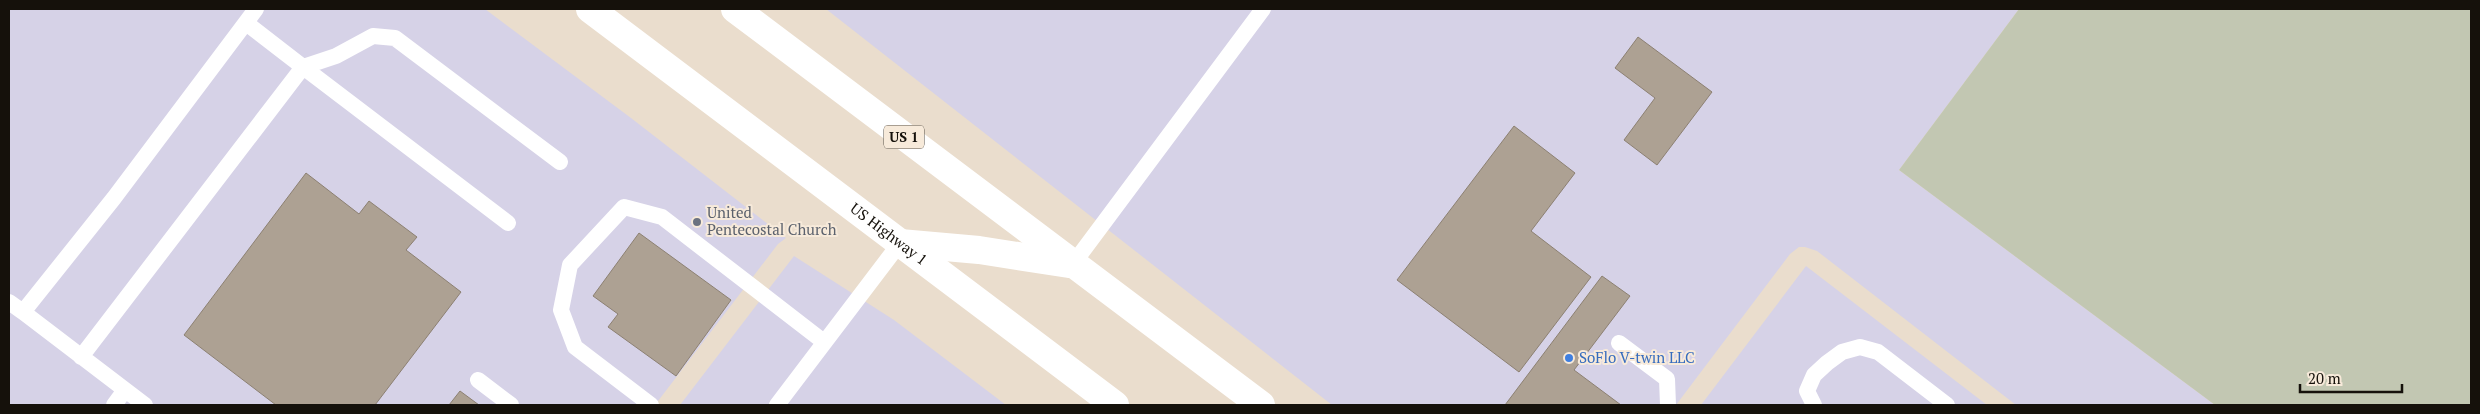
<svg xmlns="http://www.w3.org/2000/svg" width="2480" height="414" viewBox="0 0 2480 414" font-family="'PT Serif',serif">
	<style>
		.commercial { fill: #d6d2e7 }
		.green { fill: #c2c7b2 }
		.building { fill: #ada193; stroke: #8c8072 }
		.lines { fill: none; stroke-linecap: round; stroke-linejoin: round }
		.service { stroke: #fff; stroke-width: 16 }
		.primary { stroke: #fff; stroke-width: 28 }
		.worship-dot { fill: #6b7280; stroke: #f7eada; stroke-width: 2 }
		.shop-dot { fill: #3f7fe0; stroke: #f7eada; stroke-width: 2 }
		.labels { text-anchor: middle; stroke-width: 4; stroke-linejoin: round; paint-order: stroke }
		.shield { fill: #f7eada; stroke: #595249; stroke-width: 1 }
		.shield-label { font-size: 14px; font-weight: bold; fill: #15110b }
		.worship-label { font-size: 15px; fill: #5b616d; stroke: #f7eada; text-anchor: start }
		.street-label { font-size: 15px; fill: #15110b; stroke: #f7eada }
		.shop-label { font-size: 15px; fill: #366cbe; stroke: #f7eada; text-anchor: start }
	</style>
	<rect width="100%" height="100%" fill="#eaddcd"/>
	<path class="commercial" d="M9 9H485L631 118 786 238 778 244 655 405H9Z
		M826 9H2019L1899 170 2215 405H2016L1817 251 1805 247H1799L1790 254 1676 405H1332Z
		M794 256 894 320 1006 405H680Z
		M1806 266 1987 405H1701Z"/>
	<path class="green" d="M2019 9H2471V405H2215L1899 170Z"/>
	<path class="building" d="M1638 37 1712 92 1657 165 1624 140 1655 98 1615 68Z
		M1514 126 1575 173 1531 231 1591 277 1519 372 1397 280Z
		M306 173 359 214 369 201 417 237 406 250 461 292 375 405H276L184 335Z
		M639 233 731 300 676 376 608 327 618 314 593 296Z
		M1602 276 1630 296 1574 370 1621 405H1505Z
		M460 391 479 405H449Z"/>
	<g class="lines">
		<path class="service" d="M246 23 303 67 336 56 373 36 395 38 560 162
			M1073 264 1263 9
			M9 302 23 312
			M1619 343 1667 379 1668 405
			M81 357 303 67 508 223
			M478 380 511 405
			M114 405 125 390
			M145 405 23 312 114 198 256 9
			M651 405 575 347 561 310 570 265 624 207 662 217 824 342
			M777 405 900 243
			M1814 405 1807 391 1814 375 1827 363 1842 352 1860 347 1878 352 1947 405"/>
		<g class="primary">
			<path id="s1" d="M590 9 1115 405"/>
			<path d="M735 9 1261 405"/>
			<path d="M900 243 979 250 1069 264"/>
		</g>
	</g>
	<circle class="worship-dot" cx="697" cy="222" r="5"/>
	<circle class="shop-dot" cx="1569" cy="358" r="5"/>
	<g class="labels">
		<rect class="shield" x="884" y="125.5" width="40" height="23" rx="4"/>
		<g class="shield-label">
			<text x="904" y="142">US 1</text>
		</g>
		<g class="worship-label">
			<text x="707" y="218">United<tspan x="707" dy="17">Pentecostal Church</tspan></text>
		</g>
		<g class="street-label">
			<text dy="5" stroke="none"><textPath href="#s1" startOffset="374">US Highway 1</textPath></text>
		</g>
		<g class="shop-label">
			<text x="1579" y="363">SoFlo V-twin LLC</text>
		</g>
	</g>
	<rect width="2480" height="414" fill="none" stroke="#15110b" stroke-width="20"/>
	<path d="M2300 384v8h102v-8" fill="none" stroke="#15110b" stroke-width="2.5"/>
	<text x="2308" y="384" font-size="15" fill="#15110b" stroke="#f7eada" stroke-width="4" paint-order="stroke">20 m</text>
</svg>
